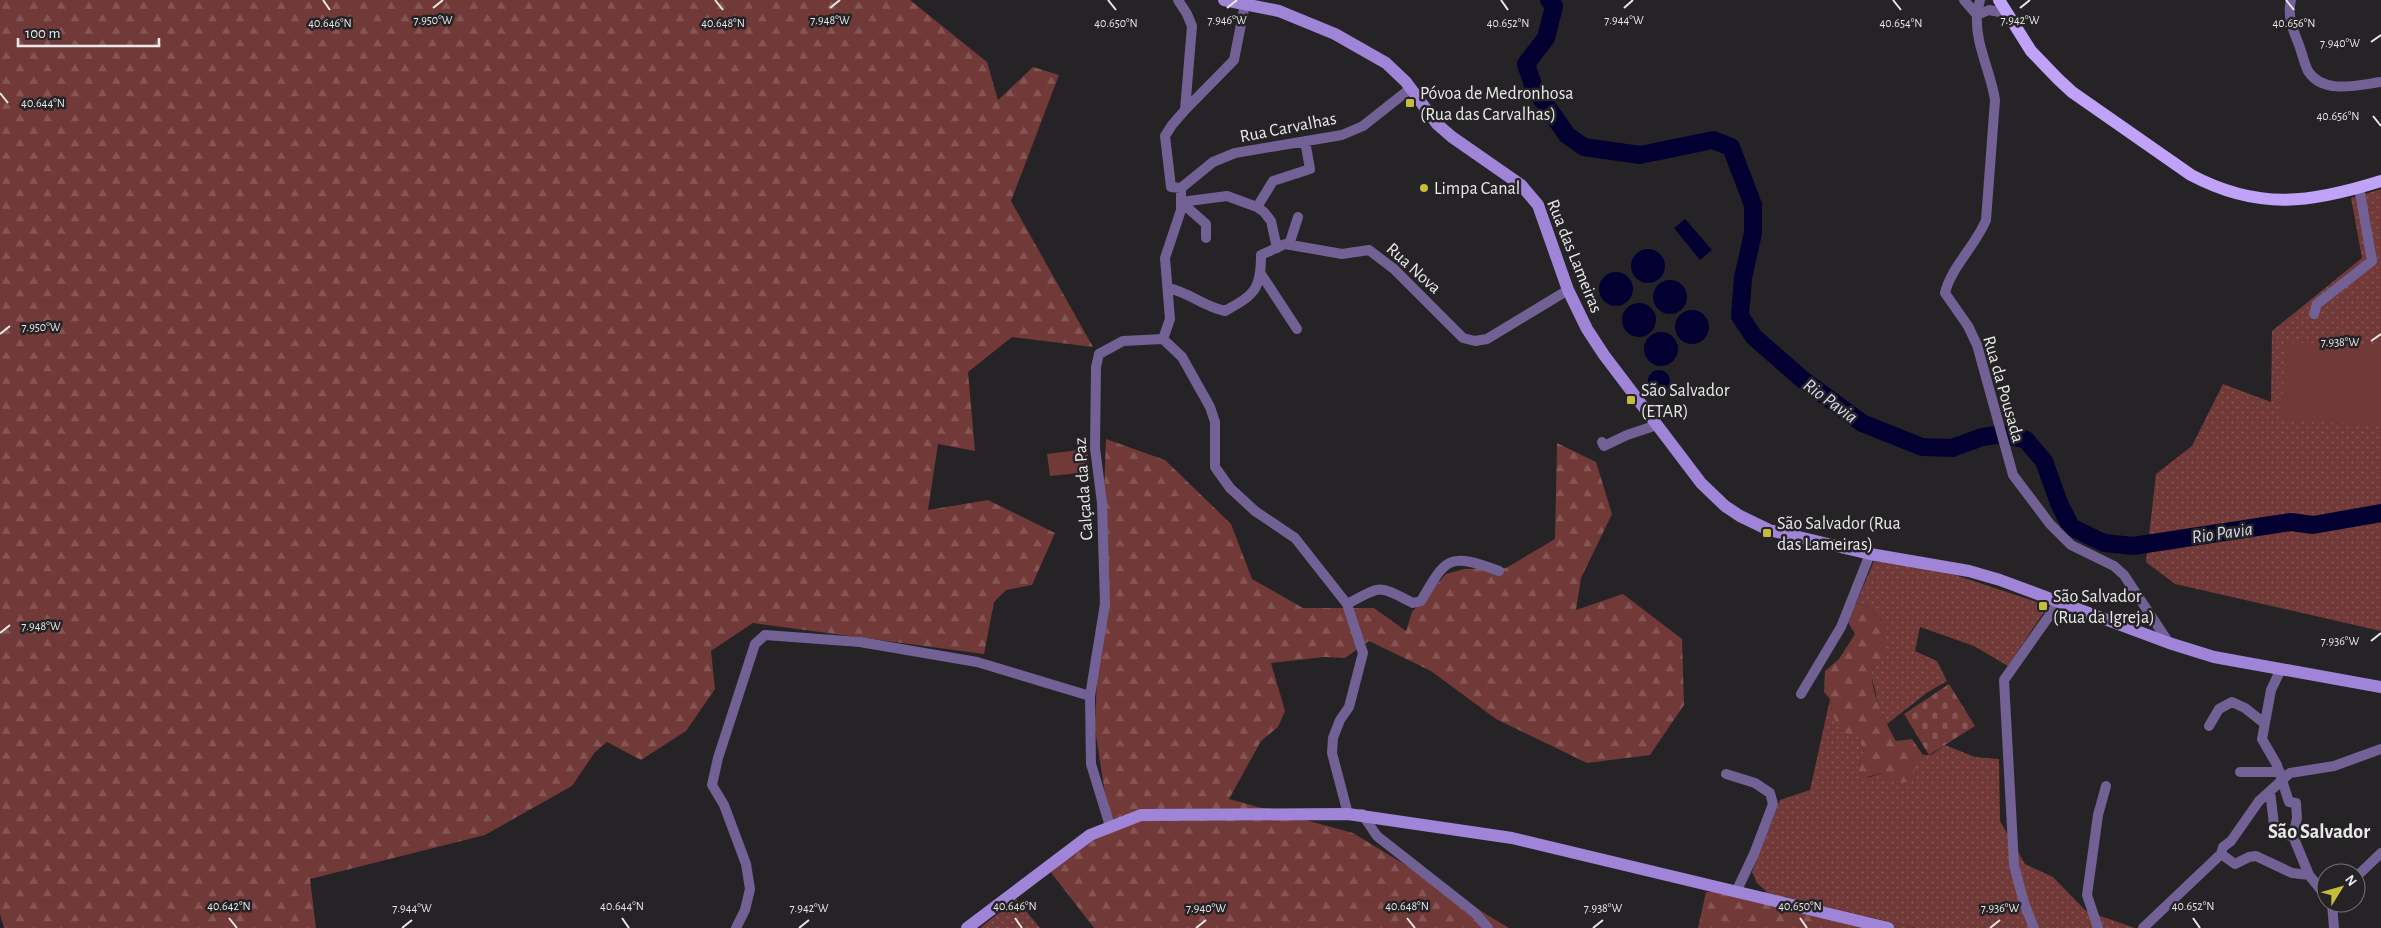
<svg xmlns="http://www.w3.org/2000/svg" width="2381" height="928" viewBox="0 0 2381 928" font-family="'Alegreya Sans',sans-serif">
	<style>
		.grass { fill: url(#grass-dots) }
		.forest { fill: url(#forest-firs) }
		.cemetery { fill: url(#cemetery-stones) }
		.pitch { fill: #713938 }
		.water { fill: #030031 }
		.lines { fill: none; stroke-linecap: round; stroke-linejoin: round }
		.river { stroke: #030031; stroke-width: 18 }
		.street { stroke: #726195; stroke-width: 10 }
		.secondary { stroke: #a084d7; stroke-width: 12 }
		.primary { stroke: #c0a3f9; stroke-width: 12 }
		.ticks { fill: none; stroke: #eae9ea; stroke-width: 2 }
		.poi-dot { fill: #c6bc3c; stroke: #252325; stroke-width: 2 }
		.labels { text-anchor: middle; stroke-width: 5; stroke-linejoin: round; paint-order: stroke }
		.poi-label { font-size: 18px; fill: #eae9ea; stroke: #252325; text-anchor: start }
		.street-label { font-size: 18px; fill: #eae9ea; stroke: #252325 }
		.water-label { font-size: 19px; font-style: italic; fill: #d2d9ee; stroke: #252325 }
		.quarter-label { font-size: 20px; font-weight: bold; fill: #eae9ea; stroke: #252325 }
		.ticks-label { font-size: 12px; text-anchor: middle; fill: #eae9ea; stroke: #252325; stroke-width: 5; stroke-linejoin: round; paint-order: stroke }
	</style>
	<defs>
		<pattern id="grass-dots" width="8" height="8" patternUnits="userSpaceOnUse" patternTransform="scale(1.25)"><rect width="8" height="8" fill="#713938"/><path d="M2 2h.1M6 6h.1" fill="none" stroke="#855655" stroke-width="1.8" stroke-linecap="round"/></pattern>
		<pattern id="forest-firs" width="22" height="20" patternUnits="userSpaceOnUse" patternTransform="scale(1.25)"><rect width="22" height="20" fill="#713938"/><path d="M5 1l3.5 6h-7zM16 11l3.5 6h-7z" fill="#855655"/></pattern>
		<pattern id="cemetery-stones" width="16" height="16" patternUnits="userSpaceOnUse" patternTransform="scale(1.25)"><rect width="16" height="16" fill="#713938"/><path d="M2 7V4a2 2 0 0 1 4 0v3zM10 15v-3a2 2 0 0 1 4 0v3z" fill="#855655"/></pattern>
	</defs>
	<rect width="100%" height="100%" fill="#252325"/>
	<path class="grass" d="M2381 189V631L2175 584 2146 562 2156 474 2192 446 2223 384 2271 402 2272 331 2362 258 2351 198Z
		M1874 561 1940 570 2040 603 2044 612 2008 666 1974 646 1920 627 1915 651 1937 661 1947 681 1928 692 1887 724 1879 707 1871 674 1887 627 1869 607 1856 603Z
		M1830 699 1832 713 1858 735 1864 753 1858 768 1867 778 1882 773 1907 782 1923 755H1931L1945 745 1975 757 1999 759 2000 821 2025 864 2053 877 2086 911 2135 928H1915L1767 892 1757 883 1752 872 1780 800 1810 790Z
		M1016 899 1040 928H980Z"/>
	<path class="forest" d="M0 0H910L987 62 998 100 1033 67 1059 75 1011 201 1093 347 1012 337 968 372 975 451 938 444 928 510 988 500 1055 533 1032 585 1006 590 994 602 984 654 753 623 711 651 715 689 686 731 641 760 607 742 595 752 572 786 485 835 310 879 316 928H4L0 914Z
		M1106 439 1165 460 1231 524 1252 579 1303 608H1374L1406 631 1412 612 1446 574 1464 569 1506 568 1555 539 1557 443 1596 462 1612 514 1581 578 1576 610 1623 594 1682 639 1684 705 1650 755 1587 763 1496 719 1431 671 1369 641 1345 658 1324 657 1271 663 1285 711 1278 727 1261 741 1229 799 1353 833 1509 928H1094L1049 870 1110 826 1095 729Z
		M1856 603 1869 607 1887 627 1885 657C1882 659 1878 661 1875 664 1863 679 1888 727 1896 741L1912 739 1923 755 1908 782H1891L1881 773 1861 779 1858 768 1864 752 1858 736 1841 732 1832 713 1830 699 1824 692 1825 671 1839 659 1855 634 1848 622 1852 609Z
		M1706 892H1767L1915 928H1698Z"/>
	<path class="cemetery" d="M1949 684 1975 726 1929 755 1904 714Z"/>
	<path class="pitch" d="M2286 342 2381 346V424L2281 421Z
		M1087 449 1090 472 1050 476 1047 454Z"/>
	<path class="water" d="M1685 219 1712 250 1700 260 1674 228Z
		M1631 266a17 17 0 1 1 34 0a17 17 0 1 1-34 0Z
		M1599 289a17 17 0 1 1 34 0a17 17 0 1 1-34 0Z
		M1653 297a17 17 0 1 1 34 0a17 17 0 1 1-34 0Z
		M1622 320a17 17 0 1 1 34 0a17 17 0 1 1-34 0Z
		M1675 327a17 17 0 1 1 34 0a17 17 0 1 1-34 0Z
		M1644 349a17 17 0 1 1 34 0a17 17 0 1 1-34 0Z
		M1648 381a11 11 0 1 1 22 0a11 11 0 1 1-22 0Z"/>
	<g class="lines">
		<path class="river" d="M1549 0 1554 6 1546 38 1526 64 1534 88 1567 135 1584 147 1640 155 1713 140 1731 147 1753 205V233L1743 278 1740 316 1754 337 1802 379 1862 423 1922 447 1952 448 1982 437 2004 434 2026 440 2044 461 2059 503 2071 527 2104 543 2133 546 2291 522 2313 525 2381 513"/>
		<path class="street" d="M1178 0 1187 14 1192 26 1185 110
			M1964 0 1977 15
			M1980 0C1979 5 1977 10 1977 16 1975 44 1991 72 1995 100L1986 220C1976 245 1950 269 1945 293L1968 326 1977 345 2013 475 2050 524 2071 545 2114 566 2124 575 2169 643
			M2291 0C2287 16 2293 30 2299 45 2302 53 2304 63 2308 71 2323 95 2358 85 2381 82
			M1977 15 1989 10 2005 13
			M1181 188 1171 187 1165 136 1172 125 1185 110 1234 60 1245 4
			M1181 202 1227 196 1257 207 1264 212 1271 221 1277 248
			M1181 202 1206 224V238
			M1257 207 1273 181 1310 169 1305 141
			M1289 245 1298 217
			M1261 274 1297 329
			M1168 288C1191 293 1202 306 1225 311 1254 295 1261 290 1261 255L1285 244 1342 254 1369 250 1394 269 1463 338 1475 341 1487 339 1568 290
			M2314 314 2317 304 2372 261 2359 187
			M1163 339 1182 357 1210 407 1215 422V467L1230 488 1255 511 1295 538 1347 604 1363 653 1349 707 1340 720 1333 738 1332 753 1348 814
			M1602 442 1604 446 1627 435 1657 425
			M1347 604C1383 585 1377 585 1413 603L1421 601C1446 558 1448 552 1499 571
			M2281 669 2271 690 2262 739 2277 765 2289 802 2296 803 2297 818 2293 836 2309 875
			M1801 694 1841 627 1870 554
			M2209 726 2219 709 2232 702 2245 708 2264 723
			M2240 772H2280
			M1726 774 1755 783 1770 793 1773 804 1754 854 1736 892
			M2270 791 2275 833 2293 836
			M1362 814 1377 836 1475 913 1488 928
			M1110 826 1091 764 1090 696 1105 604 1102 503 1095 448 1096 367 1099 354 1123 341 1163 339 1170 319 1165 258 1181 210V188L1213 162 1235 153 1342 135 1363 126 1411 88
			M2221 854 2223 847 2231 841 2259 801 2290 773 2334 766 2381 749
			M2356 877 2381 853
			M2332 903 2334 928
			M736 928 745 910 750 889 746 864 724 805 712 785 718 758 755 644 765 635 860 642 977 662 1090 696
			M2034 928 2024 903 2014 865 2004 680 2059 602
			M2098 928 2087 895 2098 815 2106 786
			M2143 928 2221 854 2235 864 2249 857 2256 856 2292 873 2309 875 2326 896"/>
		<path class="secondary" d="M1224 0 1279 11 1335 34 1386 63 1406 82 1437 124 1452 137 1521 185 1538 205 1568 290 1587 329 1604 355 1701 483 1725 506 1740 516 1769 530 1870 554 1969 571 2000 580 2169 643 2214 657 2381 687
			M967 928 1090 835 1141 815 1348 814 1512 838 1888 928"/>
		<path class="primary" d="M1999 0 2031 51 2058 79 2072 92 2191 175C2259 211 2311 203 2381 181"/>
	</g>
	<path class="ticks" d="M323 0 330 10M715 0 723 10M1108 0 1116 10M1501 0 1508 10M1893 0 1901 10M2286 0 2294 10M433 8 443 0M830 8 840 0M1227 8 1237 0M1624 8 1633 0M2020 8 2030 0M2371 42 2381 35M0 93 8 103M2373 116 2381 126M0 334 10 326M2371 341 2381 334M0 633 10 625M2371 641 2381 633M229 918 237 928M622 918 629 928M1015 918 1022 928M1407 918 1415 928M1800 918 1807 928M2193 918 2200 928M402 928 412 920M799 928 809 920M1196 928 1206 920M1593 928 1603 920M1990 928 2000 920"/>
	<g class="poi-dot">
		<rect x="1405" y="98" width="10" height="10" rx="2.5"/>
		<circle cx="1424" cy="188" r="5"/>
		<rect x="1626" y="395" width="10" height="10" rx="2.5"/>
		<rect x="1762" y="528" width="10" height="10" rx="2.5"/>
		<rect x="2038" y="601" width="10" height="10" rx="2.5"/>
	</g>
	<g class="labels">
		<g class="poi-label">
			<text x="1420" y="99">Póvoa de Medronhosa<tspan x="1420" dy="21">(Rua das Carvalhas)</tspan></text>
			<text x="1434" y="194">Limpa Canal</text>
			<text x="1641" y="396">São Salvador<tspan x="1641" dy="21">(ETAR)</tspan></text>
			<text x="1777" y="529">São Salvador (Rua<tspan x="1777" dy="21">das Lameiras)</tspan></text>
			<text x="2053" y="602">São Salvador<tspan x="2053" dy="21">(Rua da Igreja)</tspan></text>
		</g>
		<g class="street-label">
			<text transform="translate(1288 127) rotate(-11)" y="6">Rua Carvalhas</text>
			<text transform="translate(1575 256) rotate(68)" y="6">Rua das Lameiras</text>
			<text transform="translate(1414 268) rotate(42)" y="6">Rua Nova</text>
			<text transform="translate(2004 389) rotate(74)" y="6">Rua da Pousada</text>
			<text transform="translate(1083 489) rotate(-94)" y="6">Calçada da Paz</text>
		</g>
		<g class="water-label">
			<text transform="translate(1831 400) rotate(36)" y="7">Rio Pavia</text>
			<text transform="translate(2222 532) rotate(-8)" y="7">Rio Pavia</text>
		</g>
		<g class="quarter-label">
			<text x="2319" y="838">São Salvador</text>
		</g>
	</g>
	<g class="ticks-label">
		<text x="433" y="24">7.950°W</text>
		<text x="830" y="24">7.948°W</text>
		<text x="1227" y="24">7.946°W</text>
		<text x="1624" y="24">7.944°W</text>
		<text x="2020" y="24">7.942°W</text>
		<text x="2294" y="27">40.656°N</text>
		<text x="330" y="27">40.646°N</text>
		<text x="723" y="27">40.648°N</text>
		<text x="1116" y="27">40.650°N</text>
		<text x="1508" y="27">40.652°N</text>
		<text x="1901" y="27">40.654°N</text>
		<text x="2340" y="47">7.940°W</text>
		<text x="43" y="107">40.644°N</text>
		<text x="2338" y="120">40.656°N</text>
		<text x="41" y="331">7.950°W</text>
		<text x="2340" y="346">7.938°W</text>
		<text x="41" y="630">7.948°W</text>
		<text x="2340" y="645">7.936°W</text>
		<text x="229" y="910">40.642°N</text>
		<text x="622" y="910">40.644°N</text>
		<text x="1015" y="910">40.646°N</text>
		<text x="1407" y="910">40.648°N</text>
		<text x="1800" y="910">40.650°N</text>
		<text x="2193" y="910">40.652°N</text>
		<text x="412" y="912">7.944°W</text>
		<text x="809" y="912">7.942°W</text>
		<text x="1206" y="912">7.940°W</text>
		<text x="1603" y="912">7.938°W</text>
		<text x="2000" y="912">7.936°W</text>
	</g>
	<g transform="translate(2341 888) rotate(53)"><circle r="24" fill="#252325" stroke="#747274"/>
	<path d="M0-4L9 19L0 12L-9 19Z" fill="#c6bc3c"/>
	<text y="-8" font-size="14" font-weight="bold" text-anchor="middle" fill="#eae9ea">N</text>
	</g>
	<path d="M18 38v8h141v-8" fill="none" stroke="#eae9ea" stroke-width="2.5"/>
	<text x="25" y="38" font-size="15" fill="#eae9ea" stroke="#252325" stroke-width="4" paint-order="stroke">100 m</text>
</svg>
